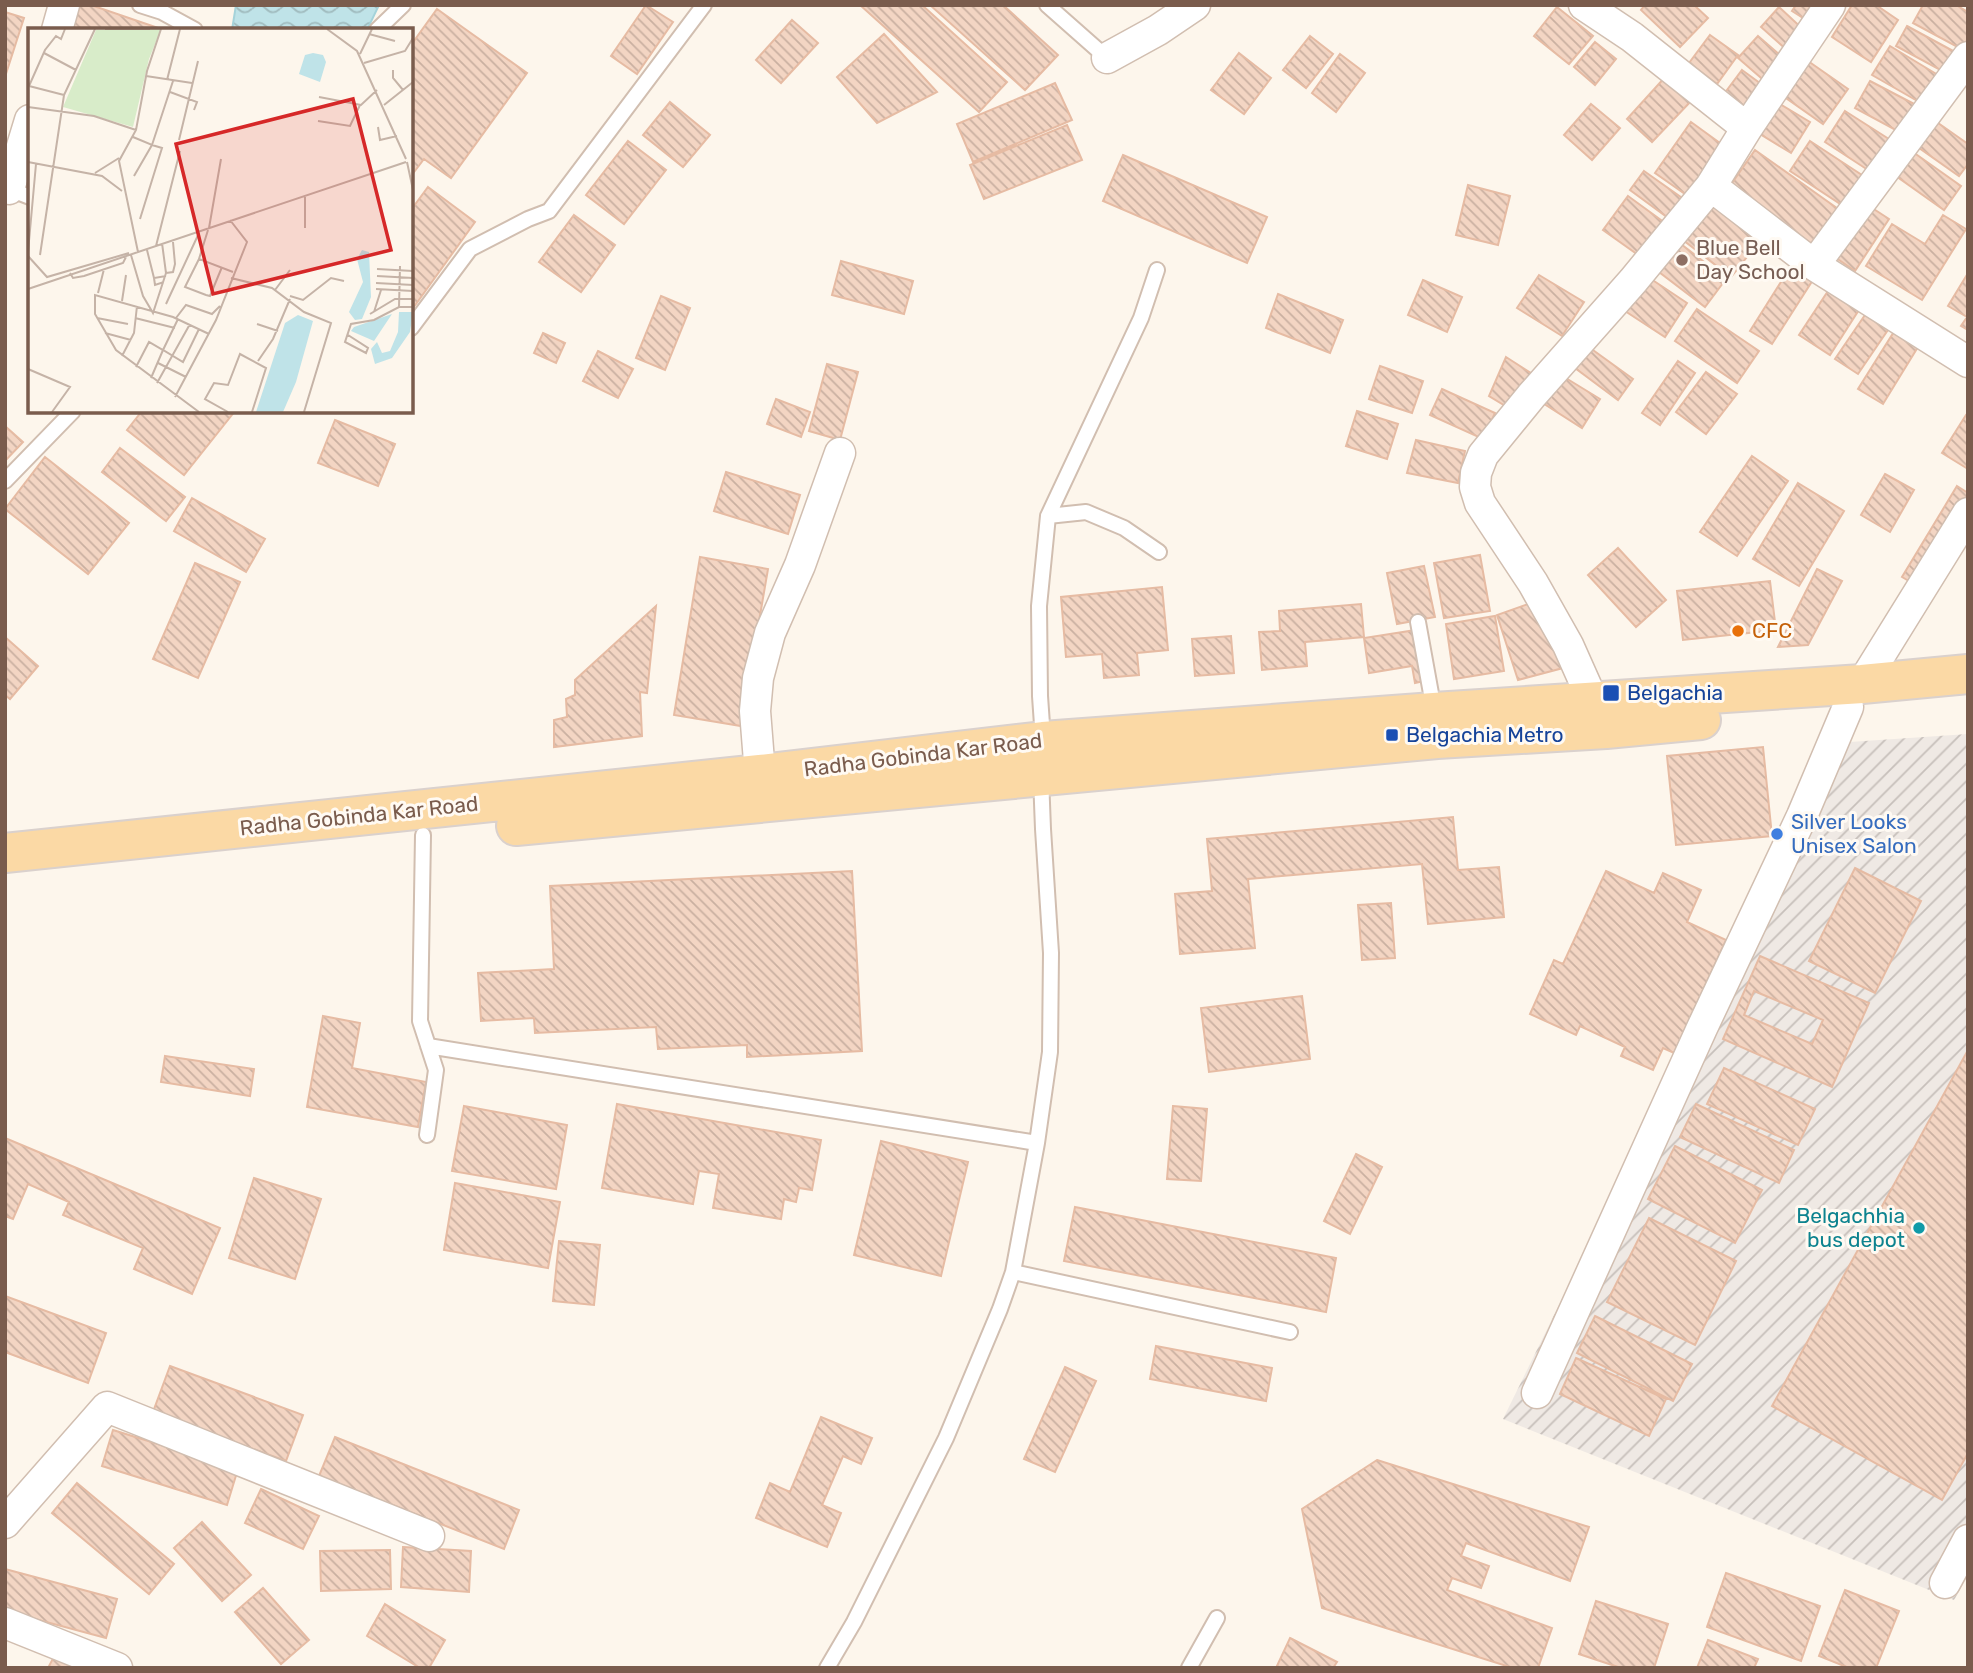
<svg xmlns="http://www.w3.org/2000/svg" width="1973" height="1673" viewBox="0 0 1973 1673" font-family="Rubik,sans-serif">
	<style>
		.industrial { fill: url(#industrial-furrows) }
		.water { fill: url(#water-waves); stroke: #a5d3da; stroke-width: 2 }
		.building { fill: url(#building-back-hatch); stroke: #e6bba3; stroke-width: 2; fill-rule: evenodd }
		.lines { fill: none; stroke-linecap: round; stroke-linejoin: round }
		.lane-casing { stroke: #d1beb0; stroke-width: 18 }
		.street-casing { stroke: #d1beb0; stroke-width: 33 }
		.primary-casing { stroke: #dad1cd; stroke-width: 42 }
		.lane { stroke: #fff; stroke-width: 14 }
		.street { stroke: #fff; stroke-width: 30 }
		.primary { stroke: #fbd9a5; stroke-width: 38 }
		.education-dot { fill: #8d6e63; stroke: #fffaf3; stroke-width: 2.5 }
		.food-dot { fill: #e8710a; stroke: #fffaf3; stroke-width: 2.5 }
		.transit-dot { fill: #1a4fb4; stroke: #fffaf3; stroke-width: 2.5 }
		.shop-dot { fill: #3f7fe0; stroke: #fffaf3; stroke-width: 2.5 }
		.culture-dot { fill: #0f9aa8; stroke: #fffaf3; stroke-width: 2.5 }
		.labels { text-anchor: middle; stroke-width: 6; stroke-linejoin: round; paint-order: stroke }
		.education-label { font-size: 21px; fill: #785e54; stroke: #fffaf3; text-anchor: start }
		.food-label { font-size: 21px; fill: #c56008; stroke: #fffaf3; text-anchor: start }
		.transit-label { font-size: 21px; fill: #164399; stroke: #fffaf3; text-anchor: start }
		.street-label { font-size: 21px; fill: #7a5c4d; stroke: #fffaf3 }
		.shop-label { font-size: 21px; fill: #366cbe; stroke: #fffaf3; text-anchor: start }
		.culture-label { font-size: 21px; fill: #0d838f; stroke: #fffaf3; text-anchor: end }
		.inset-road { fill: none; stroke: #c5b3a7; stroke-width: 2 }
		.view { fill: #d62828; fill-opacity: 0.15; stroke: #d62828; stroke-width: 3.5 }
		.inset-edge { fill: none; stroke: #7a5c4d; stroke-width: 3.5 }
	</style>
	<defs>
		<pattern id="industrial-furrows" width="10" height="10" patternUnits="userSpaceOnUse" patternTransform="scale(1.75)"><rect width="10" height="10" fill="#efe9e4"/><path d="M-1 1l2-2M0 10L10 0M9 11l2-2" fill="none" stroke="#c7c0bb"/></pattern>
		<pattern id="water-waves" width="16" height="10" patternUnits="userSpaceOnUse" patternTransform="scale(1.75)"><rect width="16" height="10" fill="#bfe3e8"/><path d="M0 5q4-4 8 0t8 0" fill="none" stroke="#a0bbbe"/></pattern>
		<pattern id="building-back-hatch" width="6" height="6" patternUnits="userSpaceOnUse" patternTransform="scale(1.75)"><rect width="6" height="6" fill="#f3d5c3"/><path d="M-1 5l2 2M0 0l6 6M5-1l2 2" fill="none" stroke="#cab0a1"/></pattern>
	</defs>
	<rect width="100%" height="100%" fill="#fdf6ec"/>
	<path class="industrial" d="M1968 734V1576L1954 1600 1503 1419 1835 743Z"/>
	<path class="water" d="M236 5H379L367 30H232Z"/>
	<path class="building" d="M77 5H91L164 30H69Z
		M646 5 673 22 637 74 611 56Z
		M860 5H922L1007 82 979 112Z
		M930 5H1003L1058 55 1025 90Z
		M1645 5H1694L1708 18 1680 47 1641 10Z
		M1796 5H1818L1808 21 1792 11Z
		M1852 5H1876L1898 20 1871 62 1832 37Z
		M1923 5H1956L1968 12V47L1965 51 1913 23Z
		M1557 7 1593 36 1569 64 1534 36Z
		M1779 7 1806 32 1788 51 1761 27Z
		M437 9 527 73 451 178 424 159 411 176V45Z
		M5 12 24 18 5 77Z
		M792 20 818 43 781 83 756 60Z
		M1907 26 1955 52 1944 72 1896 46Z
		M884 34 937 92 877 123 837 77Z
		M1710 35 1738 55 1717 84 1689 63Z
		M1310 36 1333 54 1306 88 1283 70Z
		M1758 36 1787 61 1767 83 1738 58Z
		M1595 42 1616 59 1595 85 1574 67Z
		M1890 46 1938 75 1921 103 1872 75Z
		M1239 53 1271 78 1244 114 1211 90Z
		M1340 54 1365 73 1336 112 1312 93Z
		M1808 61 1848 89 1823 124 1783 96Z
		M1742 70 1768 89 1750 113 1724 94Z
		M1667 75 1693 99 1652 142 1627 119Z
		M1870 81 1918 106 1903 134 1855 108Z
		M1055 83 1072 120 973 162 957 124Z
		M1775 101 1810 122 1791 153 1755 131Z
		M670 102 710 135 683 167 643 135Z
		M1591 104 1620 128 1592 160 1564 135Z
		M1845 111 1892 141 1871 172 1825 142Z
		M1931 118 1968 144V164L1959 176 1912 143Z
		M1691 122 1724 146 1688 196 1655 173Z
		M1067 125 1082 160 984 199 970 165Z
		M628 141 666 170 624 224 586 195Z
		M1810 141 1868 179 1848 209 1790 171Z
		M1903 145 1961 186 1944 210 1886 169Z
		M1755 150 1841 211 1816 247 1730 186Z
		M1123 155 1267 217 1247 263 1103 201Z
		M1644 171 1685 200 1671 220 1630 190Z
		M1468 185 1510 196 1498 245 1456 235Z
		M428 187 475 222 411 311V210Z
		M1628 196 1665 223 1641 257 1603 230Z
		M1718 196 1766 233 1731 277 1683 240Z
		M1863 202 1889 219 1855 271 1829 253Z
		M574 215 615 245 581 292 539 262Z
		M1943 215 1966 229 1922 300 1866 266 1892 224 1925 244Z
		M1681 244 1726 279 1705 307 1659 272Z
		M1796 258 1818 272 1772 344 1750 331Z
		M841 261 913 281 904 314 832 295Z
		M1968 273V330L1961 326 1967 317 1948 306Z
		M1539 275 1584 302 1562 336 1517 308Z
		M1648 277 1687 303 1665 337 1625 311Z
		M1423 280 1462 297 1447 332 1408 315Z
		M1834 282 1864 302 1830 355 1799 335Z
		M1278 294 1343 320 1330 353 1266 328Z
		M661 296 690 308 665 370 636 358Z
		M1697 309 1759 351 1737 383 1675 341Z
		M1869 309 1892 324 1858 374 1835 359Z
		M1897 327 1921 342 1883 404 1858 389Z
		M543 333 565 343 556 363 534 353Z
		M1586 345 1633 379 1618 400 1571 365Z
		M598 351 633 369 618 398 583 381Z
		M1506 357 1534 375 1507 407 1489 396Z
		M1678 361 1695 373 1660 425 1642 413Z
		M827 364 858 372 840 440 809 431Z
		M1380 366 1423 381 1412 413 1369 399Z
		M1556 372 1600 399 1582 428 1538 400Z
		M1706 372 1737 394 1706 434 1676 412Z
		M1442 389 1495 413 1483 439 1430 415Z
		M776 399 810 412 801 437 767 424Z
		M142 411H235L184 475 127 430Z
		M1357 411 1398 424 1387 459 1346 446Z
		M1966 415 1968 416V469L1942 453Z
		M335 420 395 444 378 486 318 463Z
		M5 426 23 442 5 461Z
		M1416 440 1465 451 1458 483 1407 473Z
		M120 448 185 497 166 521 102 472Z
		M1752 456 1788 481 1737 556 1700 532Z
		M45 457 129 523 88 574 5 509Z
		M726 472 800 495 788 534 714 511Z
		M1885 474 1914 490 1890 532 1861 515Z
		M1798 483 1844 511 1799 586 1753 559Z
		M1957 486 1968 493V507L1919 587 1902 577Z
		M192 498 265 539 246 572 174 531Z
		M1618 548 1666 600 1636 627 1588 575Z
		M1480 555 1490 611 1444 618 1434 563Z
		M700 557 768 569 741 726 674 715Z
		M195 563 240 582 198 678 153 659Z
		M1424 566 1435 617 1397 624 1387 573Z
		M1817 569 1842 581 1808 645 1778 647Z
		M1770 581 1776 630 1683 640 1677 591Z
		M1162 587 1168 650 1137 653 1139 675 1104 678 1102 654 1066 657 1061 597Z
		M1531 603 1563 668 1518 680 1497 615Z
		M1361 604 1364 637 1305 642 1307 666 1262 670 1259 632 1280 631 1279 611Z
		M656 606 647 693 640 692 642 736 554 747V720L567 717 566 699 575 695V680Z
		M1495 616 1504 671 1454 679 1446 624Z
		M1416 630 1424 681 1415 683 1412 666 1369 673 1364 638Z
		M1231 636 1234 673 1195 676 1192 639Z
		M5 637 38 666 10 699 5 695Z
		M1763 747 1772 836 1676 845 1667 756Z
		M1453 817 1458 870 1499 867 1504 917 1428 924 1422 864 1248 879 1255 948 1180 954 1175 894 1212 891 1207 839Z
		M1855 868 1921 901 1875 993 1809 961Z
		M852 871 862 1051 747 1057V1045L658 1049 656 1027 535 1033 534 1018 481 1021 478 973 554 969 550 886Z
		M1606 871 1654 893 1663 873 1701 890 1687 922 1726 940 1674 1053 1663 1048 1653 1070 1621 1056 1625 1047 1580 1026 1576 1035 1530 1014 1554 960 1563 964Z
		M1391 903 1395 958 1362 960 1358 905Z
		M1760 956 1869 1003 1832 1087 1723 1039ZM1754 991 1823 1020 1812 1044 1744 1015Z
		M1302 996 1310 1059 1209 1072 1201 1008Z
		M323 1016 360 1023 352 1068 426 1082 418 1127 307 1107Z
		M1968 1050V1453L1942 1500 1772 1406Z
		M165 1056 254 1069 250 1096 161 1082Z
		M1724 1068 1815 1109 1798 1145 1707 1104Z
		M617 1104 821 1140 812 1190 799 1188 796 1202 784 1199 781 1219 713 1208 719 1174 699 1171 693 1204 602 1188Z
		M1696 1104 1794 1150 1779 1183 1680 1137Z
		M464 1106 567 1125 556 1189 452 1171Z
		M1173 1106 1207 1109 1201 1181 1167 1179Z
		M5 1138 220 1228 192 1294 134 1269 143 1248 63 1215 69 1202 28 1184 13 1219 5 1216Z
		M881 1141 968 1162 941 1276 854 1255Z
		M1675 1146 1762 1190 1735 1243 1648 1199Z
		M1356 1154 1382 1167 1350 1234 1324 1221Z
		M254 1178 321 1199 295 1279 229 1258Z
		M455 1183 560 1202 548 1268 444 1250Z
		M1075 1207 1336 1258 1326 1312 1064 1261Z
		M1649 1218 1736 1261 1695 1345 1607 1302Z
		M559 1241 600 1245 594 1305 553 1301Z
		M5 1296 106 1333 88 1383 5 1352Z
		M1595 1316 1692 1364 1673 1401 1577 1353Z
		M1156 1346 1272 1368 1266 1401 1150 1379Z
		M1576 1358 1666 1399 1649 1436 1560 1394Z
		M170 1366 303 1415 286 1461 153 1412Z
		M1065 1367 1096 1381 1055 1472 1024 1459Z
		M821 1417 872 1438 861 1464 843 1456 822 1505 841 1513 827 1547 756 1518 770 1483 790 1492Z
		M113 1430 238 1469 227 1505 102 1466Z
		M335 1437 519 1510 504 1549 319 1476Z
		M1377 1460 1589 1527 1570 1581 1466 1543 1461 1556 1489 1566 1481 1588 1452 1578 1447 1590 1552 1628 1538 1668H1513L1322 1608 1302 1509Z
		M77 1483 174 1564 149 1594 52 1513Z
		M261 1489 319 1516 303 1549 245 1523Z
		M202 1522 251 1575 222 1601 174 1548Z
		M403 1547 471 1551 469 1592 401 1587Z
		M390 1550 391 1589 321 1591 320 1551Z
		M5 1569 117 1599 106 1638 5 1611Z
		M1726 1573 1820 1606 1801 1661 1707 1627Z
		M263 1588 309 1640 281 1664 235 1612Z
		M1845 1590 1899 1611 1876 1668H1849L1819 1656Z
		M1596 1601 1668 1624 1654 1668H1621L1579 1654Z
		M385 1604 445 1640 429 1668H420L367 1636Z
		M1290 1638 1337 1662 1333 1668H1276Z
		M1708 1640 1758 1659 1754 1668H1697Z
		M58 1649 93 1668H48Z"/>
	<g class="lines">
		<g class="lane-casing">
			<path id="lane" d="M140 5 162 12 195 30
				M1047 5 1107 58
				M377 30 403 5
				M7 188 30 197
				M411 328 470 249 528 219 549 211 704 5
				M5 481 73 411
				M1048 516 1086 512 1124 528 1159 552
				M1418 622 1434 710
				M1043 739 1040 696 1039 606 1048 516 1141 318 1157 270
				M423 835 420 1021 436 1070 427 1135
				M428 1046 1037 1143
				M1013 1272 1290 1332
				M827 1668 854 1622 946 1438 1000 1309 1013 1272 1037 1143 1050 1052 1051 953 1043 829 1041 777
				M1189 1668 1217 1618"/>
		</g>
		<g class="street-casing">
			<path id="street" d="M1584 5 1632 37 1747 128
				M57 30 64 5
				M1107 58 1158 30 1195 5
				M1711 186 1814 265 1968 362
				M9 189 30 120
				M1814 265 1968 57
				M1862 684 1968 513
				M1601 719 1568 645 1533 583 1480 503 1475 487 1476 473 1483 455 1532 395 1633 281 1711 186 1747 128 1830 5
				M760 774 755 711 758 678 770 633 800 565 840 453
				M1537 1393 1702 1028 1802 816 1848 707
				M5 1523 107 1407 429 1536
				M1945 1583 1968 1540
				M5 1623 117 1668"/>
		</g>
		<g class="primary-casing">
			<path id="primary" d="M516 826 1437 739 1606 729 1701 720
				M5 853 760 774 1043 741 1434 712 1862 684 1968 674"/>
		</g>
		<use href="#lane" class="lane"/>
		<use href="#street" class="street"/>
		<use href="#primary" class="primary"/>
	</g>
	<circle class="education-dot" cx="1682" cy="260" r="7"/>
	<circle class="food-dot" cx="1738" cy="631" r="7"/>
	<g class="transit-dot">
		<rect x="1602" y="684" width="18" height="18" rx="3.5"/>
		<rect x="1385" y="728" width="14" height="14" rx="3.5"/>
	</g>
	<circle class="shop-dot" cx="1777" cy="834" r="7"/>
	<circle class="culture-dot" cx="1919" cy="1228" r="7"/>
	<g class="labels">
		<g class="education-label">
			<text x="1696" y="255">Blue Bell<tspan x="1696" dy="24">Day School</tspan></text>
		</g>
		<g class="food-label">
			<text x="1752" y="638">CFC</text>
		</g>
		<g class="transit-label">
			<text x="1627" y="700">Belgachia</text>
			<text x="1406" y="742">Belgachia Metro</text>
		</g>
		<g class="street-label">
			<text transform="translate(923 755) rotate(-7)" y="7">Radha Gobinda Kar Road</text>
			<text transform="translate(359 816) rotate(-6)" y="7">Radha Gobinda Kar Road</text>
		</g>
		<g class="shop-label">
			<text x="1791" y="829">Silver Looks<tspan x="1791" dy="24">Unisex Salon</tspan></text>
		</g>
		<g class="culture-label">
			<text x="1905" y="1223">Belgachhia<tspan x="1905" dy="24">bus depot</tspan></text>
		</g>
	</g>
	<g transform="translate(28 28)">
		<rect width="385" height="385" fill="#fdf6ec"/>
		<path d="M133 1 121 31 105 99 35 79 68 2Z" fill="#d8ecc9"/>
		<path d="M285 25 295 27 298 34 292 54 271 46 277 27ZM334 222 341 224 343 269 334 291 327 292 321 284 335 254 329 231ZM371 284H385L382 304 364 330 347 336 343 321 349 314 354 325 362 323 370 304ZM364 286 346 313 323 303 326 299ZM270 287 285 293 268 354 255 384H228L257 295Z" fill="#bfe3e8"/>
		<path class="inset-road" d="M77 1H122M299 1 329 23 378 131M341 6 367 13M16 25 48 42M332 26 344 1M336 35 377 23 385 10M365 42V50L375 62M118 48 164 55M139 52 152 1M1 58 17 22 28 8 33 11 37 1M1 58 36 67M142 64 169 74 166 82M291 69 333 77 349 62M356 77 385 54M0 79 66 88 108 102M290 93 322 98 332 77M350 99 352 112 369 108M105 109 124 117 145 53M151 112 170 33M0 134 74 148 94 163M379 134 385 162M67 145 91 130M106 148 124 117 134 120 112 191M277 169V200M181 200 193 131M180 202 171 231 205 244M128 218 152 123M119 222 126 250M0 224 8 136M110 224 91 133 108 102 119 43 133 1M12 227 36 67 67 1M103 227 115 268 125 285 138 245 134 215M0 228 19 249 101 225M171 231 157 259 178 267 182 268 194 239M349 241 385 243M42 245 45 250 56 248 95 235 98 229M138 245 145 244 147 236 145 214M349 248 385 250M203 250 244 260 276 284 303 295 276 384M136 254 127 257 126 250 138 248M348 255 385 257M0 261 378 134M348 261 385 263M247 262 262 242M70 265 76 241M262 268 275 272 303 250 316 253M94 273 98 247M138 276 171 205M371 279 372 238M346 284 353 262M342 286 367 271H385M69 290 100 296M107 290 147 300M148 290 158 277 184 286 192 278M229 296 250 303M77 305 103 312M320 307 340 320 338 325 317 314 323 296 346 292 371 279H385M94 328 106 305 109 278M230 333 245 311 262 271M130 335 158 349M108 339 121 314 135 322 150 291M0 341 42 359 24 384M123 350 135 322 155 334 171 301M129 355 162 296M147 369 188 292 219 214 202 192M171 384 88 322 67 286V267L145 289 181 306M200 384 177 371 186 355 200 357 212 326 238 340 224 384"/>
		<path class="view" d="M325 71 363 222 185 266 148 116Z"/>
		<rect width="385" height="385" class="inset-edge"/>
	</g>
	<rect width="1973" height="1673" fill="none" stroke="#7a5c4d" stroke-width="14"/>
</svg>
